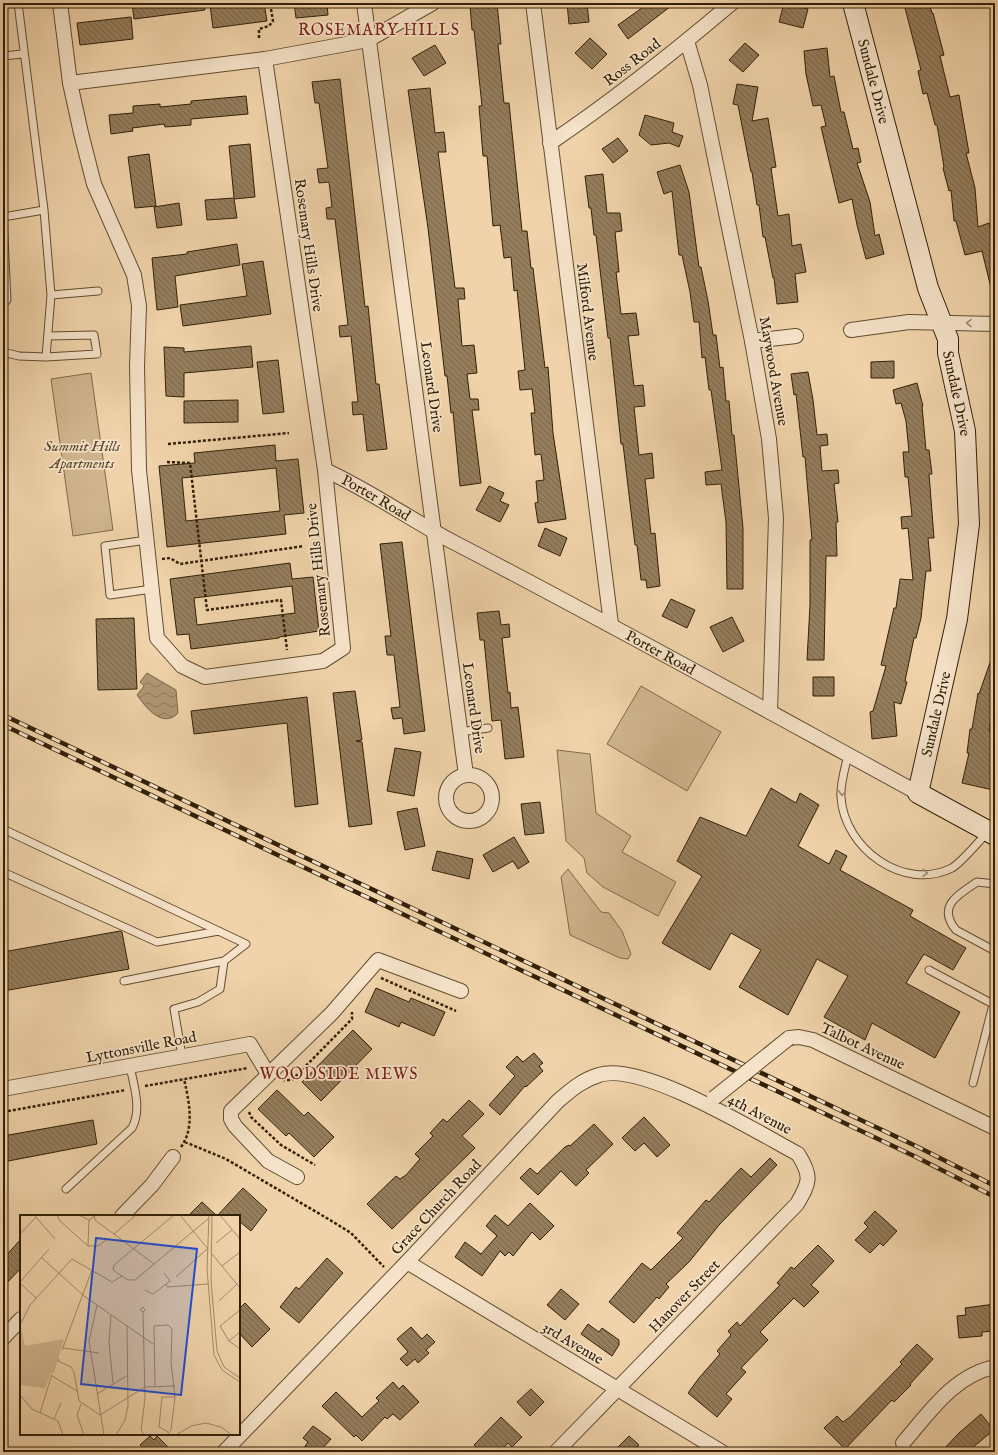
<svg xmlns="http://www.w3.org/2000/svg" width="998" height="1455" viewBox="0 0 998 1455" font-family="'IM FELL English',serif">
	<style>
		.green { fill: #d0b58e; stroke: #816a4a }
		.water { fill: url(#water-waves); stroke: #7d6748 }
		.building { fill: url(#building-back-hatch); stroke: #322007; fill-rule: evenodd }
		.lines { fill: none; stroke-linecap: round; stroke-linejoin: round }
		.lane-casing { stroke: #624d30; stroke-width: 9 }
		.street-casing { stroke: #624d30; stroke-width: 16 }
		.secondary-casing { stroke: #322007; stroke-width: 22 }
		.path { stroke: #322007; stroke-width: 2.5; stroke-dasharray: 3 2; stroke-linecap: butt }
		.lane { stroke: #f5e2c8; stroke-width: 7 }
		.street { stroke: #f5e2c8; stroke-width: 14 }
		.secondary { stroke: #f5e2c8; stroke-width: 20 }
		.rail-casing { stroke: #322007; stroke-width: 4.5 }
		.rail { stroke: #f5e2c8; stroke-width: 3; stroke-dasharray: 9; stroke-linecap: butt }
		.street-bridge-casing { stroke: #624d30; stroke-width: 16; stroke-linecap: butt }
		.street-bridge { stroke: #f5e2c8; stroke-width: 14 }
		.oneway { stroke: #9d8b71 }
		.labels { text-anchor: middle; stroke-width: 3.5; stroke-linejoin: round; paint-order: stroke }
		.street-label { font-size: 15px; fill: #322007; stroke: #f5e2c8 }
		.park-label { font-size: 15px; font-style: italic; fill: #5a4529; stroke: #f5e2c8 }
		.neighbourhood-label { font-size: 16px; letter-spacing: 1px; fill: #7a1f14; stroke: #f5e2c8 }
		.inset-road { fill: none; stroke: #a48b69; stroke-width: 1 }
		.view { fill: #1d4ed8; fill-opacity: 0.15; stroke: #1d4ed8; stroke-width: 2 }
		.inset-edge { fill: none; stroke: #322007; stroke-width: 2 }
	</style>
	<defs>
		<pattern id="water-waves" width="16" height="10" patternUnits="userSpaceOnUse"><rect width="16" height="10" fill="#af9673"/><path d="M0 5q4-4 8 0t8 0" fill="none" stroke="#8f7a5c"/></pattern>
		<pattern id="building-back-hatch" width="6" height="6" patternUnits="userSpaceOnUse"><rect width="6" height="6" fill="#957d5c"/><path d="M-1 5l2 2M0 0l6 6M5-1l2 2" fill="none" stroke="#7a664a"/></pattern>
	</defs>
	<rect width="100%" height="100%" fill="#f0d3aa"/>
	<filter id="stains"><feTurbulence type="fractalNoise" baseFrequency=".005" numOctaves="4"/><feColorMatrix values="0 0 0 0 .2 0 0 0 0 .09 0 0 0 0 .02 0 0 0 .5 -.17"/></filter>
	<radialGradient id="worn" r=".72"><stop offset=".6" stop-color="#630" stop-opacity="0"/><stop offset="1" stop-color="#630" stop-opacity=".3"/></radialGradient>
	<path class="green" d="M91 373 113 530 73 536 51 379Z
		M641 686 721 732 687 791 607 744Z
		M557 750 590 754 596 813 631 836 622 852 676 882 658 916 603 887 587 873 584 858 566 841Z
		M568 869 601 912 609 913 622 931 631 954 628 959 620 958 570 935 561 877Z"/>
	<path class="water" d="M147 673 176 690 178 713C163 729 146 708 137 695L144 686 140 682Z"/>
	<path class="building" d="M132 3H204L205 10 134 19Z
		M230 3H264L267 21 213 28 210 5Z
		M294 3H327L328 15 296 18Z
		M497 3 501 44H498L504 103H509L522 231H527L531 268H533L545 368 548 367 553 433 566 519 538 523 535 503 538 502 536 481 544 480 541 454 535 455 531 413H535L532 389 520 390 518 371 525 370 517 290 514 291 511 257 504 258 500 225 493 226 487 156H483L479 106H482L474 30H472L470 6Z
		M567 3H587L589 22 569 24Z
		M649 3H675L628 39 618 25Z
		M784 3 808 9 803 28 779 22Z
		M923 3H929L932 13H933L944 55 940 56 950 97 959 95 969 153H966L975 188 978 227 989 223 995 242V287L991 288 982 251 965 255 956 221H954L951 190 949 191 943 168 944 167 937 125H935L927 93 923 94 918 71 921 70 905 8Z
		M131 17 133 39 80 45 77 23Z
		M590 38 607 54 592 69 575 53Z
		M745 43 759 55 743 72 729 60Z
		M435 45 446 63 424 76 412 58Z
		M827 48 830 77 834 76 841 112H844L853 149 858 148 861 162 857 163 870 202 875 236 879 234 884 254 866 259 857 225 852 199 839 203 821 127 826 126 821 105 813 106 806 74 804 51Z
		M340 79 365 307 368 306 376 384H379L387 449 367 451 363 414 353 415 352 402H358L351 336 340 337 339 326 348 325 335 219H327L326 208 332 207 329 182 319 183 317 169 328 168 319 103H315L312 82Z
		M737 84 758 87 752 121 768 118 776 167 771 168 778 216 789 214 792 246 801 244 806 272 795 274 798 302 777 304 774 278H773L765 237H763L759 205H757L752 172H751L738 105 733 104Z
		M430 88 435 133 444 132 446 152H438L455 288H464L465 299H458L462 346 474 345 477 373 467 374 470 399H478L479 410H472L481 483 460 486 453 412 451 413 447 376H445L428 228 408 90Z
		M246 96 248 114 191 119V125L165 127 164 124 132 128 133 131 111 134 109 115 133 113V106L160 104V107L191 104V101Z
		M645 115 674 123 672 132 683 136 679 147 669 143 651 145 639 135Z
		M618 138 628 151 613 163 602 149Z
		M250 144 255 197 234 199 237 218 207 220 205 200 234 198 229 146Z
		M149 154 156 206 135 208 128 157Z
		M680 165 689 192 699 267H701L708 301 713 335H716L720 368 723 367 726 401H729L732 435H734L743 528V589H727L726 522 721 484 706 485 705 472 722 470 711 390H709L705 357 702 358 699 322H694L690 292 682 255H679L672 191 664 194 657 172Z
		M603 174 607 213H620L622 231 615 232 619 272H616L621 314 636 313 639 335 628 336 634 386 643 385 645 406 634 407 639 455 652 453 654 478 645 479 651 534 655 533 660 586 647 588 646 580H641L637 545H635L623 444H621L610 338H608L596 235H594L591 208H589L585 176Z
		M179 203 182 225 157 228 154 207Z
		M237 244 240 265 175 276 178 307 157 310 152 258 187 254V252Z
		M263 261 271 314 183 326 180 305 247 296 242 264Z
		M251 346 253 367 184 373V397L166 396 164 347 184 348V352Z
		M278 360 284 412 263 414 257 362Z
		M894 361V378H871V362Z
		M808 372 813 400 817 435 827 434 828 445 820 446 822 471 838 470 839 483 834 484 838 522H836L837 556H826L824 660H807L810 605V540H812L805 457H803L796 394 794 395 791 374Z
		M917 383 923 406H922L926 450H929L932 474H929L934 538H928L931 571H926L921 618 916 638H914L905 681 907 682 901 704 894 702 897 736 872 739 870 712 873 711 886 666 881 665 894 608H896L900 579 913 580 908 528 902 529 901 517 912 516 908 477H905L903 452H909L906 421 901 403 896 404 893 390Z
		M238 400V422L184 423V401Z
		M275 445 276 461 298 459 304 513 284 515 286 534 167 547 159 466 195 463 194 453ZM276 468 280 511 186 521 182 478Z
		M489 486 504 493 500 501 509 505 500 522 476 510Z
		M545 528 567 538 560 556 538 546Z
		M402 542 425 731 404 734 402 718 393 719 391 708 400 707 394 655H387L385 636H391L380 544Z
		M290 563 292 579 313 577 319 631 279 637V638L191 649 189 634 177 635 170 579ZM292 586 295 613 197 625 194 598Z
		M671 599 695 610 687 628 662 616Z
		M499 611 501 625 509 624 510 637 502 638 508 693 510 692 511 708 518 707 524 757 505 759 501 720 492 721 484 640H480L477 613Z
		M732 617 744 641 723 652 710 627Z
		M134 618 137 689 98 690 96 619Z
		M993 654 995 655V698L989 731H995V783L993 790 962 783 969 753H967L970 729H972L978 693 979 694Z
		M813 677H834V696H813Z
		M355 691 362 740 356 741 362 742 372 824 349 827 333 693Z
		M307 697 318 804 295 807 287 723 194 734 191 711Z
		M395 748 421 752 414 796 387 791Z
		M771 788 796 803 800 793 819 805 798 846 829 864 836 850 847 856 840 870 913 910 910 916 966 948 953 970 924 954 906 983 960 1012 935 1058 872 1023 865 1040 824 1017 848 976 817 959 788 1015 739 987 761 950 731 933 710 970 662 943 702 876 677 861 700 817 746 836Z
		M540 802 544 833 525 835 521 804Z
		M417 808 425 846 405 850 397 812Z
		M514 837 529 862 518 869 513 861 493 872 483 855Z
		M437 851 473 859 469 879 432 870Z
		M120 931 122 932 129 969 3 991V952Z
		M376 988 409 1002 411 998 445 1012 434 1036 401 1022 399 1027 365 1012Z
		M353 1030 372 1049 321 1101 302 1082Z
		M534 1053 543 1063 539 1066 543 1071 526 1087 525 1086 500 1115 489 1105 515 1076 506 1067 517 1056 523 1062Z
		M277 1090 304 1116 308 1112 334 1137 314 1157 289 1133 286 1136 258 1109Z
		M469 1100 484 1114 462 1136 475 1148 392 1229 367 1204 396 1176 400 1179 406 1175 420 1159 415 1154 433 1136 430 1133 443 1119 447 1122Z
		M644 1117 670 1145 657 1157 644 1143 635 1151 622 1138Z
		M93 1120 97 1144 3 1162V1136Z
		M594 1124 613 1144 586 1170 589 1173 576 1186 561 1171 538 1195 520 1178 530 1168 537 1174 565 1147 569 1145 570 1146Z
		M770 1158 777 1165 719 1225 689 1262 666 1284 669 1287 659 1299 657 1297 634 1323 609 1302 642 1263 651 1270 683 1238 677 1233 706 1200 709 1202 741 1168 751 1177Z
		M243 1188 267 1210 251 1231 239 1221V1216H217Z
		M202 1202 217 1216H188Z
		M530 1203 554 1226 540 1240 532 1232 513 1256 509 1252 505 1256 500 1251 482 1276 455 1257 465 1242 481 1254 497 1236 486 1226 495 1215 508 1226Z
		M875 1211 897 1231 883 1246 880 1243 870 1253 855 1240 868 1227 864 1223Z
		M21 1239V1268L3 1287V1259Z
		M818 1245 834 1261 811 1285 819 1292 804 1307 794 1298 760 1332 768 1340 741 1368 746 1372 726 1394 732 1399 717 1417 688 1393 699 1378 720 1354 717 1351 731 1335 728 1331 737 1322 740 1326 780 1285 777 1283 791 1267 794 1269Z
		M327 1258 343 1273 299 1323 280 1307 296 1287 299 1289Z
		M561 1289 579 1304 565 1320 547 1305Z
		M245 1303 270 1329 252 1347 239 1333V1309Z
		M995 1304V1331L982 1332V1336L959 1338 957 1316 966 1315 965 1308Z
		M588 1324 599 1332 602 1328 619 1340V1345L612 1356 581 1334Z
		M411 1327 422 1339 427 1334 435 1342 426 1350 429 1353 418 1363 415 1359 407 1366 400 1359 408 1352 397 1339Z
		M917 1344 933 1359 910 1384 911 1385 894 1402 892 1400 845 1449 824 1428 837 1416 843 1422 850 1417 902 1364 900 1362Z
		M393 1382 399 1389 403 1385 419 1402 400 1420 393 1414 387 1419 385 1417 362 1441 356 1435 354 1437 322 1406 336 1392 362 1417 379 1401 376 1398Z
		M531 1389 544 1402 530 1416 517 1402Z
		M981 1414 994 1430 967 1452H941L959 1433Z
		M501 1417 522 1437 512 1447 508 1443 500 1452H481L474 1445Z
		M313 1426 331 1439 320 1451 317 1449 314 1452H301L308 1442 303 1438Z
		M150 1436 154 1440 157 1436 173 1452H142L145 1450 140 1445Z
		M629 1436 639 1445 632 1452H613Z"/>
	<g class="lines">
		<g class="lane-casing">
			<path id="lane" d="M3 56 23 54
				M3 216 7 300 3 304
				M3 217 44 210
				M51 295 98 291
				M3 352 19 356 46 357 51 295 44 210 18 3
				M46 357 97 354 94 335 48 336
				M147 540 105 546 110 595 152 589
				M460 732 488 728
				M848 755C845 768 840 784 841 797 844 848 903 892 952 868 961 863 979 841 987 833
				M3 829 246 944 224 961 220 989 198 1002 174 1009 182 1056
				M3 872 157 942 219 931
				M995 884 977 882C959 894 936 906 956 930L995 951
				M929 970 993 1004
				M124 981 224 961
				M973 1083 995 997
				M66 1189 132 1128C142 1109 134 1087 130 1066"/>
		</g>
		<g class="street-casing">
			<g id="street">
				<path d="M60 3 70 83 81 133 94 184 134 275 139 306 137 366 139 470 157 638 182 666 205 677 323 661 343 648 325 470 265 59"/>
				<path d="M364 3 466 775"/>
				<path d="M533 3 611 624"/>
				<path d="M687 41 700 85 752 341 769 439 776 518 770 712"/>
				<path d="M70 83 265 59 368 40 433 3"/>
				<path d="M550 143C614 100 673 53 732 3"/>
				<path d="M851 330 909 322 995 324"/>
				<path d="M752 341 796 336"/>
				<path id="s1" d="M325 470C371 491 411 520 455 543 611 624 764 709 918 793"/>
				<circle cx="469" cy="798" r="23"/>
				<path d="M789 1038 799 1037 813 1040 995 1128"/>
				<path d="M3 1089 250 1044 268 1074"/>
				<path d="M297 1177 268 1161 235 1126 231 1119V1111L332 1013 378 960 461 991"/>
				<path d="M122 1216 152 1185 173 1157"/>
				<path d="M407 1262 722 1452"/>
				<path d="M3 1338 21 1319"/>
				<path d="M903 1443C929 1413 954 1375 995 1367"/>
				<path d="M224 1452 407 1262 558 1101C571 1090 582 1080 599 1075 642 1061 757 1132 798 1154 812 1176 810 1182 797 1204L556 1452"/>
			</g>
		</g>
		<g class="secondary-casing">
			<g id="secondary">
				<path id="s2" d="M853 3 928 288 948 339V353L965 431 969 524 957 619 918 793 995 835"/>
			</g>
		</g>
		<path class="path" d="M259 38V29L269 26 273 21 270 3
			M168 444 289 433
			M167 462 190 463 207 610 281 600 287 650
			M162 559 170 558 180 564 304 546
			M381 978 456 1011
			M282 1080H292L352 1019V1012
			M145 1086 248 1068
			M3 1112 126 1090
			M249 1112 251 1117 281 1145 315 1165
			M185 1142 226 1159 330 1220 351 1233 384 1267
			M181 1147C195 1128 189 1101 184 1079"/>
		<use href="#lane" class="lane"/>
		<use href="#street" class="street"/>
		<use href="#secondary" class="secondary"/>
		<g class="rail-casing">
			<path id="rail" d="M3 715 918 1147 995 1186
				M3 725 914 1156 995 1197"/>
		</g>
		<use href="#rail" class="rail"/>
		<g class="street-bridge-casing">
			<path id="street-bridge" d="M714 1098 789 1038"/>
		</g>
		<use href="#street-bridge" class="street-bridge"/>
	</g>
	<defs><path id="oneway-chevron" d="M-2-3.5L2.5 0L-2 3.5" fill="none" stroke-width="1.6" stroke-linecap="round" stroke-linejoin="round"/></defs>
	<g class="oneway">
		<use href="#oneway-chevron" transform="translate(969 323) rotate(-179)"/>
		<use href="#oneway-chevron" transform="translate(842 793) rotate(93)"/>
		<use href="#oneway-chevron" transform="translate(925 873) rotate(1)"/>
	</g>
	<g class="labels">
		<g class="street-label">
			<text transform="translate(632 62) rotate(-38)" y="5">Ross Road</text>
			<text dy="5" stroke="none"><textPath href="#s2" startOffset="81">Sundale Drive</textPath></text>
			<text transform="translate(309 245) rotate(82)" y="5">Rosemary Hills Drive</text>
			<text transform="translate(588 312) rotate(83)" y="5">Milford Avenue</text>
			<text transform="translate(774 371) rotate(80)" y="5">Maywood Avenue</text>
			<text transform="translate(432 387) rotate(82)" y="5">Leonard Drive</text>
			<text dy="5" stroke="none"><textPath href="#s2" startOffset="405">Sundale Drive</textPath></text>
			<text dy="5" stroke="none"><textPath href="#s1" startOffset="58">Porter Road</textPath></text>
			<text transform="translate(318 570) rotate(-96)" y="5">Rosemary Hills Drive</text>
			<text dy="5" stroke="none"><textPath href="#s1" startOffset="382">Porter Road</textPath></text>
			<text transform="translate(474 708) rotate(82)" y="5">Leonard Drive</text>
			<text transform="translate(936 714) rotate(-77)" y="5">Sundale Drive</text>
			<text transform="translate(863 1046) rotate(25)" y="5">Talbot Avenue</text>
			<text transform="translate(141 1047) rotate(-11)" y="5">Lyttonsville Road</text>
			<text transform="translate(760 1114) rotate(28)" y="5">4th Avenue</text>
			<text transform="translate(436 1207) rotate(-47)" y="5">Grace Church Road</text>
			<text transform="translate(684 1296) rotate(-46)" y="5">Hanover Street</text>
			<text transform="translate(573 1343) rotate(31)" y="5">3rd Avenue</text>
		</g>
		<g class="park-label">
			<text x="82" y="451">Summit Hills<tspan x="82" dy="17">Apartments</tspan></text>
		</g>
		<g class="neighbourhood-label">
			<text x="379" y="35">ROSEMARY HILLS</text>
			<text x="339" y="1079">WOODSIDE MEWS</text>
		</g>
	</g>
	<g transform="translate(20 1215)">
		<rect width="220" height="220" fill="#f0d3aa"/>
		<path d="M1 112 5 131 44 124 34 158H31L25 173 0 170Z" fill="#d0b58e"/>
		<path class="inset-road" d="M14 0 35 24M37 0 40 6 68 31H78L86 25M59 0 69 5 76 0M74 0 75 5 134 49M154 0 94 50 93 55 108 65H115L189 3M160 0 188 34M189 0 187 54 194 140 202 155 220 167M192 0 191 66 197 136 204 152 220 163M200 0 220 24M0 19 16 2M94 19 116 0M196 28 212 15M68 31 69 5M192 39 220 73M22 43 64 81 133 129M202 51 220 37M156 62 187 34M0 67 29 34M0 68 16 83M146 69 147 72 188 69M125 75 133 79 150 66 144 58M199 86 217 69M77 90 69 126 84 220M220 95 200 111 209 126 220 134M123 97 125 95 123 92 120 95 123 97 125 184 121 215 124 220M91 100 89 128 93 168M0 110 10 90 52 44 92 67 102 61M209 126 220 117M43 133 79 138M42 135 72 55M39 144 38 146 51 152 54 157 59 186 80 200 125 172 155 171M32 161 57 176M135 171 134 111 148 110 152 114 151 147 155 182 151 215 147 220M77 179 108 160M0 180 12 194 38 206 43 220M61 189 57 200 64 220M20 198 32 159M34 204 41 188M148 217 139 212 142 182H155M96 220 105 205 108 191 107 111M156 220 171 211 186 208 201 212 212 220"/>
		<path class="view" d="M76 23 177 34 161 180 61 169Z"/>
		<rect width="220" height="220" class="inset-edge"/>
	</g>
	<rect width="998" height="1455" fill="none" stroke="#f0d3aa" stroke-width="16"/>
	<rect x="4" y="4" width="990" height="1447" fill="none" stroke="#322007" stroke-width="2"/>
	<rect x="8" y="8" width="982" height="1439" fill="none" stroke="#322007"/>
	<rect width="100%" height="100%" filter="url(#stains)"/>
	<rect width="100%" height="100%" fill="url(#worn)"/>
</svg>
